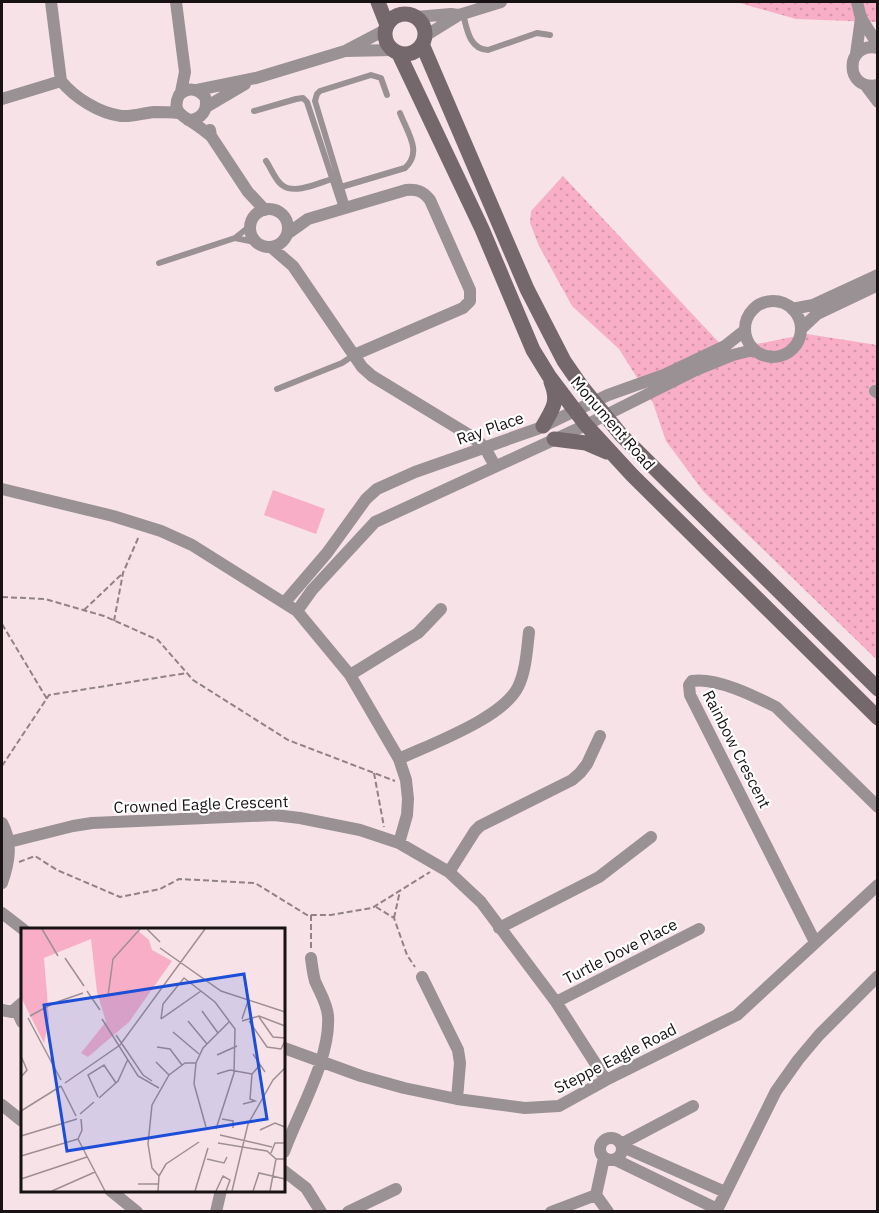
<svg xmlns="http://www.w3.org/2000/svg" width="879" height="1213" viewBox="0 0 879 1213" font-family="'IBM Plex Sans',sans-serif">
	<style>
		.grass { fill: url(#grass-dots) }
		.pitch { fill: #f8aec6 }
		.lines { fill: none; stroke-linecap: round; stroke-linejoin: round }
		.path { stroke: #918286; stroke-width: 2; stroke-dasharray: 6 3; stroke-linecap: butt }
		.lane { stroke: #9a9194; stroke-width: 6 }
		.street { stroke: #9a9194; stroke-width: 12 }
		.secondary { stroke: #75686c; stroke-width: 15 }
		.labels { text-anchor: middle; stroke-width: 4.5; stroke-linejoin: round; paint-order: stroke }
		.street-label { font-size: 16px; fill: #191214; stroke: #fff }
		.inset-road { fill: none; stroke: #9e8f93; stroke-width: 1.5 }
		.view { fill: #1d4ed8; fill-opacity: 0.15; stroke: #1d4ed8; stroke-width: 3 }
		.inset-edge { fill: none; stroke: #191214; stroke-width: 3 }
	</style>
	<defs>
		<pattern id="grass-dots" width="8" height="8" patternUnits="userSpaceOnUse" patternTransform="scale(1.5)"><rect width="8" height="8" fill="#f8aec6"/><path d="M2 2h.1M6 6h.1" fill="none" stroke="#d495a9" stroke-width="1.8" stroke-linecap="round"/></pattern>
	</defs>
	<rect width="100%" height="100%" fill="#f7e2e8"/>
	<path class="grass" d="M736 2H877V22L796 19Z
		M563 176 726 350 807 334 877 345V660L703 491 666 441 653 403 619 349 572 306 539 246 530 223 531 211Z"/>
	<path class="pitch" d="M273 490 325 509 316 534 264 515Z"/>
	<g class="lines">
		<path class="path" d="M2 597 45 599 104 616 158 640 193 680 288 740 395 781
			M84 610 123 573
			M114 621 123 573 139 536
			M2 624 47 699
			M2 766 49 695 187 673
			M374 773 384 827
			M19 862 35 856 57 870 120 897 160 889 179 879 255 883 307 915H331L372 908 430 872
			M376 907 394 918 407 955 415 967
			M311 915V948
			M394 918 400 891"/>
		<path class="lane" d="M463 14C467 29 469 49 488 50L537 33 550 35
			M254 111 296 99 303 98 307 102 342 208
			M266 161C271 168 275 180 282 185 294 195 319 183 332 179
			M341 187 405 168C423 152 407 132 400 113
			M347 207 315 101 317 94 320 91 371 75 381 78 387 95
			M235 238 255 242
			M159 263 235 238 250 226
			M277 389 342 363 354 355"/>
		<path class="street" d="M51 2 61 81
			M176 2 185 72 181 92
			M857 2 861 18 878 45
			M416 17 451 14 459 15
			M425 36 459 15 501 2
			M878 48C844 41 844 92 878 85
			M345 51 393 50
			M856 54 861 18
			M61 81C75 98 99 113 121 116 133 117 143 113 154 112 162 112 170 112 178 113
			M866 86 878 102
			M197 90 256 78 345 51 385 30
			M2 99 61 81
			M206 107 245 84
			M188 120C201 120 209 110 205 97 197 88 188 87 179 95 171 112 183 116 195 124 201 128 206 132 211 136
			M210 130 211 136 248 192 265 210
			M250 228a19 19 0 1 1 38 0a19 19 0 1 1-38 0Z
			M287 234 308 219 406 190C417 189 423 191 430 200L470 290V301L463 308 354 355
			M271 247 293 266 362 367 372 376 469 435 484 446 495 466
			M745 329a28 28 0 1 1 56 0a28 28 0 1 1-56 0Z
			M792 309 813 305 878 275
			M801 329 817 314 878 285
			M875 391 878 393
			M2 489 113 516 161 531 192 545 297 611 350 675 399 759 406 780 408 799 407 815 399 843
			M285 602 327 553 366 499 377 489 415 472 537 429 608 395 664 375 725 346 744 331
			M297 611 312 590 375 522 586 425 696 370 733 355 753 350
			M350 675 418 633 441 609
			M399 759C431 744 503 718 518 687 526 671 527 649 529 632
			M2 823C13 843 9 863 2 883
			M9 842 73 826 92 823 274 815 300 818 360 830 399 843 449 872 481 902 556 1002 606 1080
			M449 872 475 831 480 826 572 780 580 773 587 764 600 736
			M2 913 24 930
			M499 928 599 877 651 837
			M815 942 690 695 689 685 692 681C716 677 754 696 776 707L878 807
			M422 977 458 1050 460 1063 457 1099
			M556 1002 699 929
			M16 1009 22 1022
			M2 1010 12 1012 22 1003
			M284 1048 361 1076 404 1088 457 1099 525 1108 559 1106 606 1080 737 1015 878 885
			M2 1105 22 1121
			M600 1149a11 11 0 1 1 22 0a11 11 0 1 1-22 0Z
			M621 1144 693 1106
			M623 1147 725 1192
			M284 1152C298 1113 331 1058 328 1016 327 1003 320 993 315 981 313 974 312 966 311 958
			M604 1158 596 1195 608 1212
			M616 1160 717 1209
			M284 1171 306 1188 321 1212
			M110 1190 137 1212
			M216 1212 221 1190
			M348 1212 396 1189
			M551 1212 596 1195
			M716 1212 776 1091 798 1060 819 1035 878 976"/>
		<path class="secondary" d="M378 2 387 25
			M385 34a20 20 0 1 1 40 0a20 20 0 1 1-40 0Z
			M422 44 527 289 564 361 582 387 622 436 878 689
			M399 54 482 229 533 350 549 376 586 425 632 475 878 718
			M543 426C553 408 559 402 551 382
			M554 439 586 443 607 452"/>
	</g>
	<g class="labels">
		<g class="street-label">
			<text transform="translate(613 423) rotate(49)" y="6">Monument Road</text>
			<text transform="translate(490 428) rotate(-19)" y="6">Ray Place</text>
			<text transform="translate(737 749) rotate(63)" y="6">Rainbow Crescent</text>
			<text transform="translate(201 804) rotate(-2)" y="6">Crowned Eagle Crescent</text>
			<text transform="translate(620 951) rotate(-27)" y="6">Turtle Dove Place</text>
			<text transform="translate(615 1058) rotate(-27)" y="6">Steppe Eagle Road</text>
		</g>
	</g>
	<g transform="translate(21 928)">
		<rect width="264" height="264" fill="#f7e2e8"/>
		<path d="M0 1H115L128 12 131 22 151 33 108 94 67 129 60 125 85 94 76 64 70 11 23 30 28 91 23 115 0 69Z" fill="#f8aec6"/>
		<path class="inset-road" d="M21 1 37 28M126 1 139 14M139 20 200 63 264 84M44 30 63 58M66 63 79 82M87 68 92 31 119 1M36 74 62 65M181 83 197 105M9 88 31 76M238 89 252 109 264 110M7 90 40 152M81 91 117 148 138 160M140 91 142 76 163 50 194 74 214 101 213 145 195 201M140 91 180 63M221 91 227 73M167 93 186 116M221 93 238 88 264 98M228 93 246 119 260 121 264 113M152 104 178 126M95 107 122 147 131 153M136 119 149 121 161 137M232 126 244 144M196 127 216 118M0 128 6 142 0 149M135 134 148 147M196 146 209 142 231 146M44 155 99 117 184 1M40 158 55 188M77 169 67 147 83 137 95 155M78 170 97 153 107 131M222 176 234 173 229 171 231 146 239 137M0 183 40 158M59 186 73 174M201 191 212 193V200M185 199 173 156 175 135 182 120 208 94M239 202 254 195 264 199M199 207 251 219M0 208 56 191M57 211 84 263M57 211 61 202 60 191M197 215 246 223 255 231H264M250 225 254 215H264M0 228 57 211M186 231 203 235 206 229M138 248 131 240 127 216 131 177 148 147 164 135H175M0 251 66 229M117 256H137M31 263 74 244M137 263 138 248 145 236 178 214M174 263 187 220M195 263 202 248 209 252 205 263M211 263 227 196 252 152 264 140M232 263 238 245 264 251M249 263 255 231"/>
		<path class="view" d="M223 46 246 191 46 223 23 77Z"/>
		<rect width="264" height="264" class="inset-edge"/>
	</g>
	<rect width="879" height="1213" fill="none" stroke="#191214" stroke-width="6"/>
</svg>
